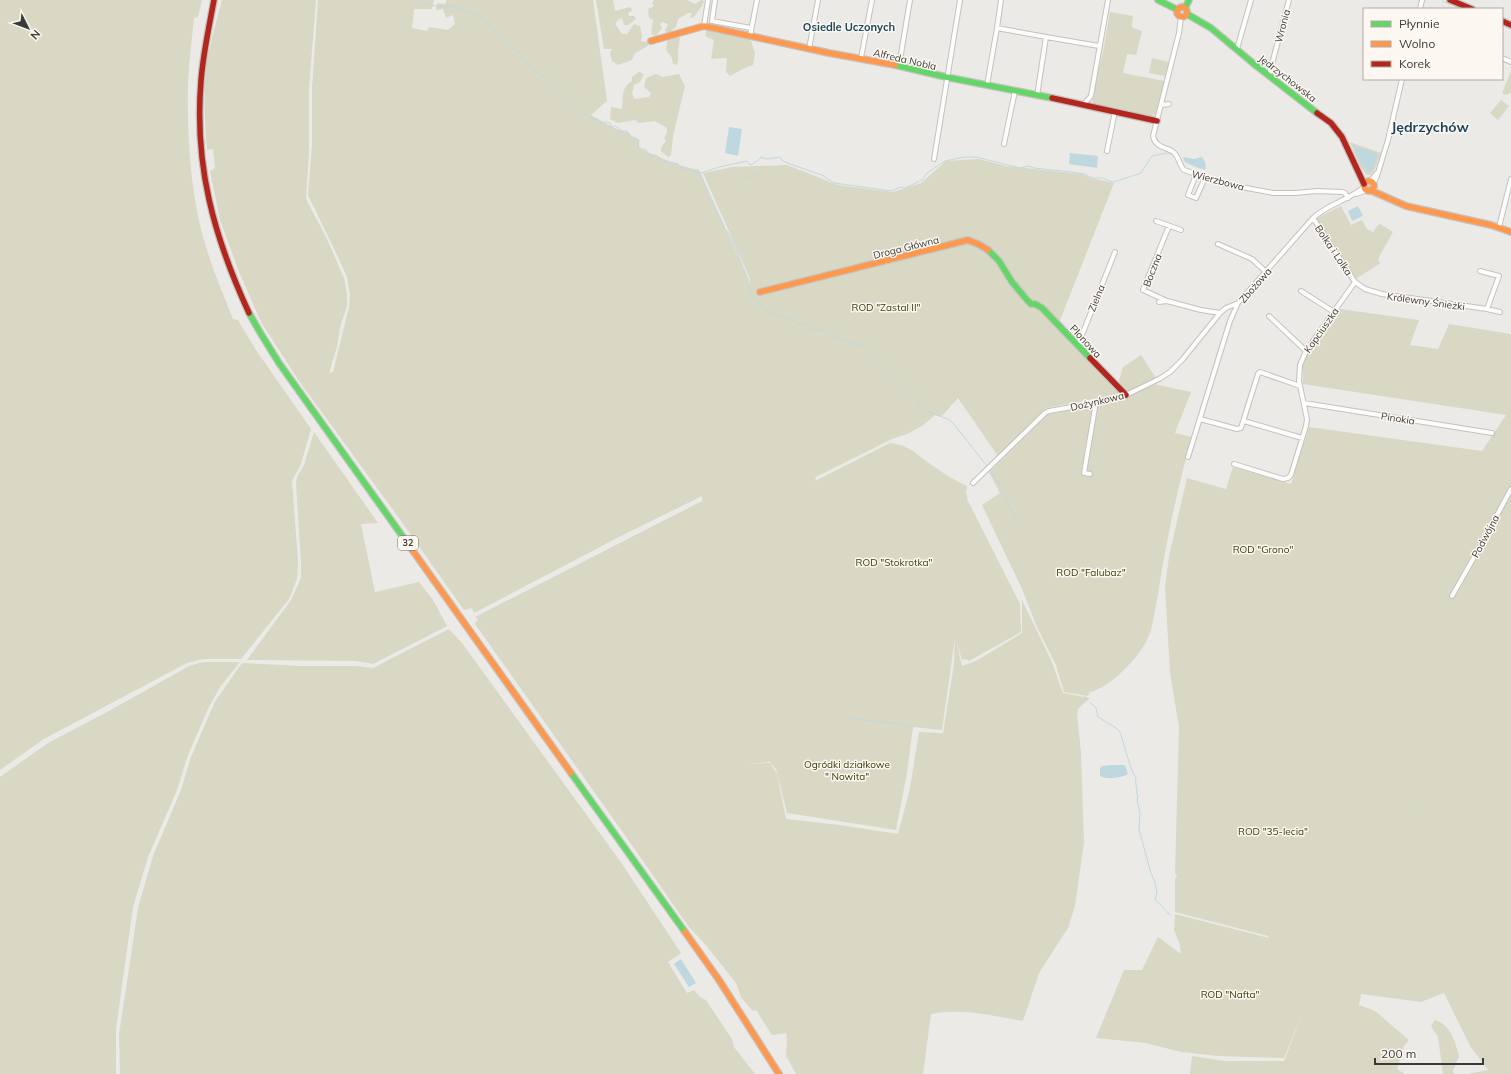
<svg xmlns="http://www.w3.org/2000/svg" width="1511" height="1074" viewBox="0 0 1511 1074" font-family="Mulish,sans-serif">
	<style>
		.green { fill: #d8d8c5; fill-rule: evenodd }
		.water { fill: #bfd8df }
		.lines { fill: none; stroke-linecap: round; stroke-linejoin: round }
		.stream { stroke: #bfd8df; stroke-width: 1 }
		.street-casing { stroke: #c4c2bf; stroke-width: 6 }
		.fast-casing { stroke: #c4c2bf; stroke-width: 8 }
		.slow-casing { stroke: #c4c2bf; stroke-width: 8 }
		.jam-casing { stroke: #c4c2bf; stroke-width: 8 }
		.street { stroke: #fcfcfb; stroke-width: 4 }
		.fast { stroke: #63d668; stroke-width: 5.5 }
		.slow { stroke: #ff974d; stroke-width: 5.5 }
		.jam { stroke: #b3261e; stroke-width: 5.5 }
		.labels { text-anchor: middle; stroke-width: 3; stroke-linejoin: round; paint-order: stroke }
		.shield { fill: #fcf7f1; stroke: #76736f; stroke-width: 1 }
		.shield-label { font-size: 9px; font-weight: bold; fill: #3c3a37 }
		.street-label { font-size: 10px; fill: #3c3a37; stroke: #fcf7f1 }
		.park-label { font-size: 10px; fill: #3b3c04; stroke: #fcf7f1 }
		.neighbourhood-label { font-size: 11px; font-weight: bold; fill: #1b475c; stroke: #fcf7f1 }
		.district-label { font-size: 14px; font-weight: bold; fill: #1b475c; stroke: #fcf7f1 }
	</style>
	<rect width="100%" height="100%" fill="#eceae7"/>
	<path class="green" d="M0 0H202L198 17 194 18C192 39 189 60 188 82 187 123 189 165 196 206 203 246 218 282 233 319L238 320 256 350 311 429 301 464 292 481 298 561 297 579 289 599 241 659H203L187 663 44 739 0 770Z
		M222 0H316L309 89V153L306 199 327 239 344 278 347 295V306L340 327 337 347 329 373 333 372 349 307 350 294 347 277 338 257 308 195 312 145V88L318 0H434L432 9H414L412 28 427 31 429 27 448 30 455 24 453 15 446 18 443 9 436 10 437 3 445 4 447 0H593L607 101 591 115 614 128 629 133 632 137 638 139 640 149C660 157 677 166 699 170L710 197 733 244 748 280V283L749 285 750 279 703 173 732 167 787 165 838 185 893 192 921 183 946 161 979 159 1006 166 1082 174 1091 178 1114 183 1059 323 1073 343 1099 371 1122 394 1046 408 998 456 958 398 941 417 935 415 922 426 907 434 892 439 816 477 815 481 890 443C905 444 915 452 926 461 939 470 953 480 967 486L966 492 968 501 1020 604 1021 632 969 661 966 659 962 660 956 640 962 666 976 661 1022 633V600L1051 660 1063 693 1090 698 1078 709 1077 715 1081 752 1084 842 1075 906 1068 928 1039 973 1023 1021C993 1016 963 1008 931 1014L923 1074H796L786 1056 787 1040 786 1033 772 1035 756 1010 753 1011 741 997 736 983 705 944 689 927 629 841 475 624 478 619 475 617 702 501V496L619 537 474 613 472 608 464 610 399 518 299 381 261 322 239 272 220 220 210 171 215 168 213 149 207 150C205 123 203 96 206 69 209 46 216 23 222 0ZM955 638 954 664 943 733 919 732 910 788 898 834 840 825 786 819 777 774 770 763 748 764 769 762V761L776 769 787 813 896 830 907 773 913 727 942 730Z
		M596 0H613L615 11 630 7 633 10 628 13 629 16H634L636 19 628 25H624L622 18 618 20 615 24 622 34H627L634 24 640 26 642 36 641 41 648 42V46L635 53 632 60 618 65 612 61 610 54 612 49H604Z
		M654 0H687L695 4 701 0 704 1 702 6 693 18 690 17 692 13H688L678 19 676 27 669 33 665 31 668 24 662 22 660 24 662 28 656 36 651 34 653 20 649 18 648 9 654 6 652 3Z
		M1110 12 1133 16 1132 25 1133 28 1142 31 1136 55 1127 54 1123 73 1164 81 1156 114 1149 117 1093 104 1092 97 1103 52Z
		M707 29 743 37 751 41 755 53 753 65 745 68 730 76 726 72 727 58 711 59 714 40 705 36Z
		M677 35 680 38 678 51V62L676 65 673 64 672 58 666 50 668 38Z
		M1152 58 1169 62 1165 76 1149 73Z
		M1511 71V93L1506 95 1502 93Z
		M639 72 644 74 640 82 634 85 632 94 635 99 649 97 651 93 644 87 646 78 656 74 663 77 679 74 685 86 673 136 671 155 668 157 661 151V148L666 141 664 138 667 133V128L655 121 639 123 635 120 618 123 610 119 611 107 622 109C623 96 621 88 632 81V77Z
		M1501 100 1509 106 1498 120 1490 113Z
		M1350 142 1381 153 1375 169 1371 175H1367L1360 166Z
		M1341 206 1351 225 1362 220 1367 229 1373 232 1378 225 1380 224 1393 232 1379 257 1378 261 1381 263 1357 278H1355L1316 220 1317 218Z
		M1340 309 1419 320 1410 345 1438 349 1449 324 1511 334V1074H1467L1488 1070 1470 1046 1444 993 1421 1002 1361 994 1359 1005 1375 1011 1409 1040 1404 1046 1397 1069 1405 1074H1190L1192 1056 1224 1061H1284L1303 1012 1284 1058 1219 1056 1181 1052 1146 1043 1096 1038 1124 970H1142L1158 937 1181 954 1180 945 1174 930 1175 914 1269 938 1268 936 1175 912V878L1177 876 1175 873 1179 727 1170 673 1165 587 1169 556 1187 478 1226 489 1233 467 1291 484 1309 427 1482 451 1506 415 1303 384V361Z
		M1141 355 1156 378 1127 392 1120 385 1119 380 1123 367Z
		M1154 384 1191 392 1175 433 1192 437C1181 476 1172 514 1165 553 1161 572 1159 591 1155 611 1153 620 1152 631 1147 640 1138 658 1110 688 1090 692L1088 696 1064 692 1056 665 1037 627 1022 589 982 505 1000 493 989 472 1031 431 1039 420 1049 414 1125 400 1127 397Z
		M314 432 378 523 361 524 375 592 419 582 433 600 447 626 373 664 356 661 247 660 291 600 301 578V563L296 483 297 477 304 465Z
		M449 629 462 643 620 861 681 953 668 962 687 993 694 990 700 997 706 1000 732 1039 734 1047 755 1074H120L119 1034 127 982 138 908 153 856 181 790 191 757 212 708 216 700 242 663 300 666H356L373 668Z
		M203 662H240L220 687 209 707 188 755 177 790 148 857 133 907 116 1029V1074H0V777L48 743 109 711 189 666Z
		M1435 1020C1451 1025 1455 1041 1459 1056L1453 1071 1454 1074H1443L1438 1037 1431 1026Z"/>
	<path class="water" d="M729 127 742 129 738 156 725 153Z
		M1353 145 1378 154 1373 169 1369 173 1361 164Z
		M1070 153 1098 156 1097 168 1069 164Z
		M1183 157 1194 159 1202 157C1205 161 1207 165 1205 170 1198 168 1191 165 1185 162Z
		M1358 206 1363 216 1352 221 1348 211Z
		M1111 765H1125L1128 774C1121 778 1107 780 1100 776V768L1102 766Z
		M681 959 696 983 689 987 674 964Z"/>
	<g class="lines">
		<path class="stream" d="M420 0 431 5 442 7 453 5 485 20 493 28 500 38 511 48 520 53 528 65 547 79 556 90 583 113 601 123 607 122 610 123 611 127 616 126 622 131H627L629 135 639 140 638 148 646 150 649 155H656L661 160 678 164 679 167 701 173 719 167 747 161 750 165C753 164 760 160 761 157L767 159 780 157 783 161 790 164 822 175 834 183 892 191 900 187 905 188 922 180 927 173 945 161 964 157H976L1020 168 1029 166 1034 168 1072 172 1084 174 1093 178H1103L1109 181 1114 182 1141 173 1152 156 1167 153 1172 154
			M1442 1 1462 9
			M1502 24 1511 28
			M700 173 723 224 724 228C734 236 741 267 749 280L748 283 751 294
			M748 178 756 174
			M751 294 756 302 771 312 780 316 792 319 798 324H806L813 329 819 330 864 347 898 379 926 411 948 419 953 423 987 466
			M990 470 999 484 1017 521
			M1084 696 1087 700
			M1090 702 1096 708 1098 717 1116 728 1120 732 1132 771 1136 778C1135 780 1137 790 1137 794L1138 797 1137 800 1140 813 1139 829 1150 870 1155 883 1157 892 1155 899 1170 915
			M850 718 873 721
			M875 721 897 724
			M898 724 913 727
			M1420 801 1424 806"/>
		<g class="street-casing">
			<path id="street" d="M715 0 712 21 751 28
				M1420 9 1422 0
				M1181 17 1179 33 1153 136C1155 147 1165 147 1172 151 1179 155 1179 165 1184 170L1225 184 1273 193H1295L1317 191 1342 192 1345 193 1348 198
				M704 26 708 0
				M997 28 1046 37 1037 96
				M750 36 757 0
				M1046 37 1099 46
				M809 49 818 0
				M1237 49 1251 0
				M861 58 872 0
				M1502 58 1511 62
				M899 66 910 0
				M1269 75 1289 0
				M987 85 997 28 1001 0
				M1083 105 1091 96 1108 0
				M1161 105 1169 104
				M1004 144 1015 91
				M1107 151 1115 111
				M934 159 960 0
				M1196 175 1188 195 1196 198 1205 178
				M1370 181 1377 173
				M1373 184 1377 176 1388 140 1402 79
				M1356 194 1367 190
				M1313 218 1355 282 1365 289 1382 294 1487 309 1500 312
				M1156 221 1181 230
				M1499 227 1511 179
				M1218 244 1252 259 1266 272
				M1480 271 1499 276 1487 309
				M1301 291 1334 312
				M1167 301 1143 290 1169 226
				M1159 302 1167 301 1201 310 1220 313
				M1269 316 1306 351
				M1078 345 1115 252
				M1304 403 1492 433
				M1200 419 1237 429 1241 428 1258 374 1260 372 1300 386
				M1244 421 1302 438
				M1188 457 1230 321 1238 303 1313 218C1328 204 1349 200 1364 187
				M1234 464 1283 479 1288 478 1291 475 1306 426 1307 419 1299 381 1300 365 1306 351 1355 282
				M1090 474 1084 473 1096 402
				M973 483 1045 413 1049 411 1106 401 1126 395 1159 379 1170 372 1182 360 1220 313 1226 308 1238 303
				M1452 596 1481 545 1511 489"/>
		</g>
		<g class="fast-casing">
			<path id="fast" d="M1158 0 1178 10
				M1185 8 1189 0
				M1187 14 1211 28 1254 64 1317 113
				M895 65 946 77 1052 98
				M988 250 999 261 1012 282 1028 301 1031 304H1035L1042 308 1090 358
				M249 313 261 334 279 363 413 551
				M571 773 685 932"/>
		</g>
		<g class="slow-casing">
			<path id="slow" d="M1177 12a5 5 0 1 1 10 0a5 5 0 1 1-10 0Z
				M651 41 704 26 829 53 895 65
				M1364 186a5 5 0 1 1 10 0a5 5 0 1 1-10 0Z
				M1370 190 1406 206 1491 225 1511 232
				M760 292 968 240 980 245 988 250
				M413 551 571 773
				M685 932 719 980 779 1074"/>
		</g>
		<g class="jam-casing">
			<path id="jam" d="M214 0C209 27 203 54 201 81 194 166 214 237 249 313
				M1450 0 1472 9
				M1502 21 1511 25
				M1052 98 1157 121
				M1317 113 1331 123 1342 137 1364 184
				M1090 358 1126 395"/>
		</g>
		<use href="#street" class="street"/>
		<use href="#fast" class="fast"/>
		<use href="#slow" class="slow"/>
		<use href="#jam" class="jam"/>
	</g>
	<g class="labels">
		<rect class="shield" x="398" y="536" width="20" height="14" rx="3"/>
		<g class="shield-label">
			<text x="408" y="546">32</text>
		</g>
		<g class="street-label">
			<text transform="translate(1282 26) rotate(-75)" y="4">Wronia</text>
			<text transform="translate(905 59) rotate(13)" y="4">Alfreda Nobla</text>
			<text transform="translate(1288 78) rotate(38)" y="4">Jędrzychowska</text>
			<text transform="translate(1218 180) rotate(15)" y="4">Wierzbowa</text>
			<text transform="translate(906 247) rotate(-14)" y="4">Droga Główna</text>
			<text transform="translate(1334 250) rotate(56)" y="4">Bolka i Lolka</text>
			<text transform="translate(1152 270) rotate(-69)" y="4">Boczna</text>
			<text transform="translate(1255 285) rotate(-49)" y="4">Zbożowa</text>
			<text transform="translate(1096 298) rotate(-68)" y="4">Zielna</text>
			<text transform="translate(1426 301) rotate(8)" y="4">Królewny Śnieżki</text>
			<text transform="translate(1321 330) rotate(-55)" y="4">Kopciuszka</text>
			<text transform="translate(1086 341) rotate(47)" y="4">Plonowa</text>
			<text transform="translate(1097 401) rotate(-13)" y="4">Dożynkowa</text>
			<text transform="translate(1398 418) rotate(9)" y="4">Pinokia</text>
			<text transform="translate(1485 536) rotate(-62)" y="4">Podwójna</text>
		</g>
		<g class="park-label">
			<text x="886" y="311">ROD "Zastal II"</text>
			<text x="1263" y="553">ROD "Grono"</text>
			<text x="894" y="566">ROD "Stokrotka"</text>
			<text x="1091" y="576">ROD "Falubaz"</text>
			<text x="847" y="768">Ogródki działkowe<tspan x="847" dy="12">" Nowita"</tspan></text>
			<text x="1273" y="835">ROD "35-lecia"</text>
			<text x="1230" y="998">ROD "Nafta"</text>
		</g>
		<g class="neighbourhood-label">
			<text x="849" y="31">Osiedle Uczonych</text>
		</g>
		<g class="district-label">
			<text x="1430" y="132">Jędrzychów</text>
		</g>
	</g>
	<rect x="1363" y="8" width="140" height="72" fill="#fcf7f1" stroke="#afaba7"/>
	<rect x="1371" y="21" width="20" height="6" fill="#63d668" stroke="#afaba7"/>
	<text x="1399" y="28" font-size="12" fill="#3c3a37">Płynnie</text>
	<rect x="1371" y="41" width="20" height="6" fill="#ff974d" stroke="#afaba7"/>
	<text x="1399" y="48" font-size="12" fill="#3c3a37">Wolno</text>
	<rect x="1371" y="61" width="20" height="6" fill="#b3261e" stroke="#afaba7"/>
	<text x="1399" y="68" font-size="12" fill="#3c3a37">Korek</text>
	<g transform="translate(28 28) rotate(132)" stroke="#fcf7f1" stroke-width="3" paint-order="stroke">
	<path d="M0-3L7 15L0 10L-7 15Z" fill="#3c3a37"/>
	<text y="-6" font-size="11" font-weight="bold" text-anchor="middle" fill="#3c3a37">N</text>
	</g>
	<path d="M1375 1058v6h108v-6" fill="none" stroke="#3c3a37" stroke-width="2"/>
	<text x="1381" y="1058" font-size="12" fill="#3c3a37" stroke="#fcf7f1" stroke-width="3" paint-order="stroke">200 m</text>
</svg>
